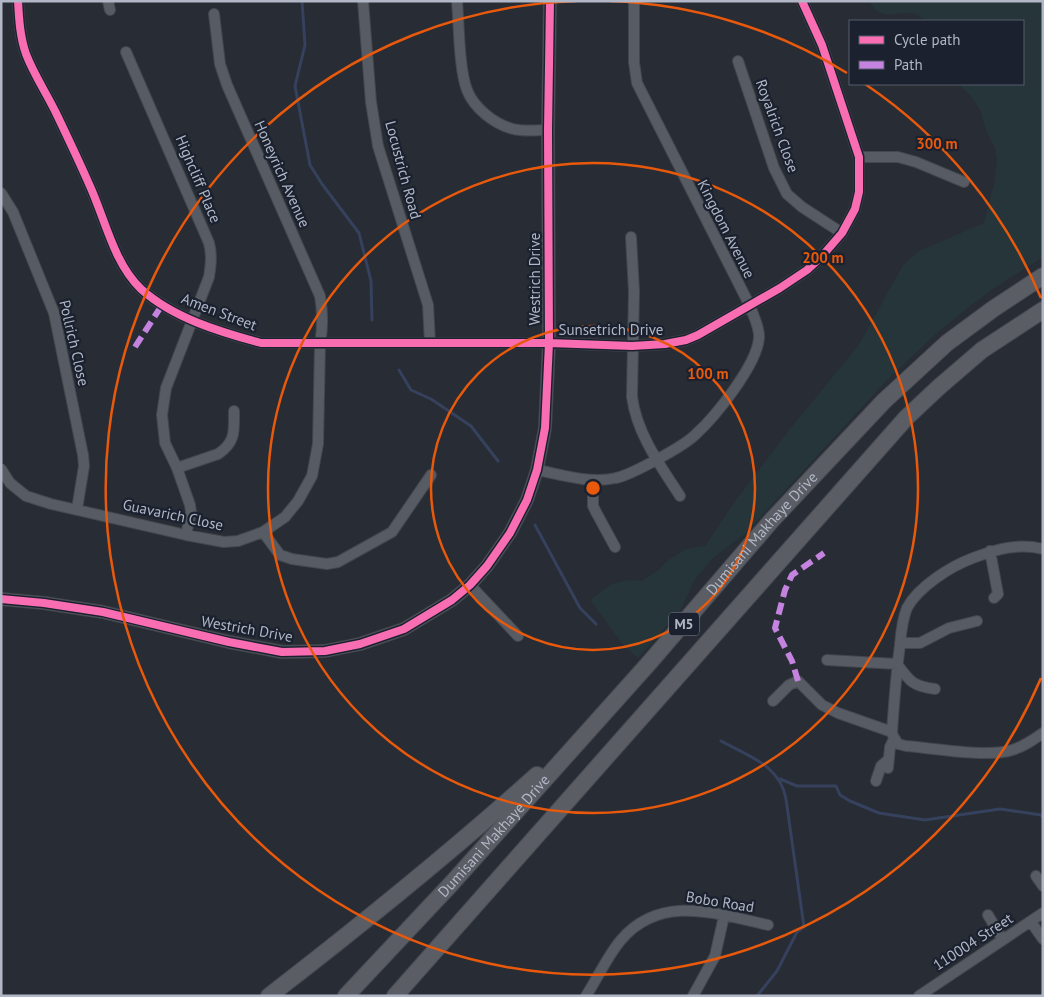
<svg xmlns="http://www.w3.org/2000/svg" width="1044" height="997" viewBox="0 0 1044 997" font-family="'PT Sans',sans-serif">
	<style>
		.green { fill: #25353a }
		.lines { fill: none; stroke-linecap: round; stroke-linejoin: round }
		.stream { stroke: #35415d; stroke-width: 3 }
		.minor-casing { stroke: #44474d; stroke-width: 12 }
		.tertiary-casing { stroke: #44474d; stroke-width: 14 }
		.primary-casing { stroke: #454951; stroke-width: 18 }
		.minor { stroke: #575b63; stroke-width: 10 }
		.tertiary { stroke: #575b63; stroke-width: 12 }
		.primary { stroke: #5a5d64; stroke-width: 16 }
		.quiet { stroke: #c483df; stroke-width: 6; stroke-dasharray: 12 6; stroke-linecap: butt }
		.cycleway-casing { stroke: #1b212f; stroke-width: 11 }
		.cycleway { stroke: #f96db3; stroke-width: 8 }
		.ring { fill: none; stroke: #e8590c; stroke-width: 2.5 }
		.labels { text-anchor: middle; stroke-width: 4.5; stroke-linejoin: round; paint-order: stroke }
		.shield { fill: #1b212f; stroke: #848a99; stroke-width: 1 }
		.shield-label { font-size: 14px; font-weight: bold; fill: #b1b7c6 }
		.street-label { font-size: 15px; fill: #b1b7c6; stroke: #1b212f }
		.centre { fill: #e8590c; stroke: #1b212f; stroke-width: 2.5 }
		.ring-label { font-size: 15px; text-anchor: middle; font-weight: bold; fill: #e8590c; stroke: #1b212f; stroke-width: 4.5; stroke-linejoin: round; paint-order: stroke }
	</style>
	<rect width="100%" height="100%" fill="#282c34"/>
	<path class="green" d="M869 1H1043V257L993 289 965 310 938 332 887 380 746 533 713 558 695 579 680 611 638 658 624 646 590 600 612 584 629 580 641 581 656 572 669 559 687 549 705 546 736 500 789 430 858 346 903 265 919 251 984 223 994 184 997 160 995 148 986 130 981 112 972 97 958 84H1023V21H925C908 0 885 30 869 1Z"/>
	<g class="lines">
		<path class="stream" d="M302 1 305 45 295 86 310 165 322 184 359 233 371 281 372 320
			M399 370 411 390 431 399 471 426 498 461
			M535 525 580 608 596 624
			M721 741C748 756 780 765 786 799L804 927 797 932 777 971 757 996
			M780 779 797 786H836L840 795 850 801 879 813 925 820 1000 809 1041 815 1043 818"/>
		<g class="minor-casing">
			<path id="minor" d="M18 1C19 19 20 37 26 54 34 75 47 94 57 115 68 138 79 161 89 184 105 218 113 262 141 289 173 318 220 332 261 343H549L632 346 665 344 686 340 698 335 780 288 807 270 822 256 842 233 855 209 859 192V157L822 45 802 1
				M108 1 110 10
				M363 1 371 102 378 146 428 305 430 343
				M457 1C459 25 459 69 467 90 474 108 494 124 513 129 524 132 537 130 548 130
				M126 52 209 243C212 255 211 264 209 277L166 388 162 415 165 443 177 468 190 505 191 512 186 535
				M738 61 774 168 787 194 802 207 842 233
				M859 157H898L916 162 964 182
				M1 193 13 212 54 313 83 455 84 466 77 509
				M631 237 634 291 632 397C637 434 660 465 680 496
				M177 468 218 454C236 442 234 431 234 411
				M1 469 10 483 26 496 51 504 186 535 224 542 238 541 263 532 285 517 298 501 312 476 318 444 320 344C323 327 323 313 320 296L227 85 220 64 214 14
				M537 470C563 475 590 484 616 478 631 475 684 446 695 435 715 417 757 365 759 338 760 328 753 315 750 306L637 83 634 62V1
				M593 481V506L596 512 615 547
				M263 532 280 555 292 559 327 564 338 562 392 532 431 475
				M1043 549C1017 543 997 549 973 558 951 566 918 587 907 608 902 620 901 633 900 645 896 674 894 703 892 732L893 736 898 744 906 746C932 748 989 758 1012 750 1023 747 1033 740 1043 733
				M990 551 998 594 994 598
				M470 585 518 636
				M900 643H920L949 628 977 621
				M827 660 897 664C910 682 913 686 935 689
				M773 701 789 685 798 681 822 705 838 713 892 732
				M888 768 890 747 894 739
				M876 781 881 766 889 759
				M1036 876 1043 886
				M988 915 1003 940
				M1031 922 1043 939
				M586 996C597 979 608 955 621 940 661 893 717 914 768 925
				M693 996 715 956 724 916
				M919 996 1043 913"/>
		</g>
		<g class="tertiary-casing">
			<path id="tertiary" d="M1 599 44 603 103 612 229 642 282 652 325 651 360 644 404 629 452 600 470 585 487 566 510 533 527 500 537 470 545 428 549 343 548 130 550 1"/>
		</g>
		<g class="primary-casing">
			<g id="primary">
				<path d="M269 996C361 925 451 852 537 775"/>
				<path id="s1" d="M346 996 452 883 650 662 772 520 884 401 947 343 993 309 1043 276"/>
				<path d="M395 996 906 418 939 387 982 350 1043 310"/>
			</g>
		</g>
		<use href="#minor" class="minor"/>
		<use href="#tertiary" class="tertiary"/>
		<use href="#primary" class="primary"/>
		<path class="quiet" d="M135 347 162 305
			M798 681 792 661 775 628 785 590 792 575 824 553"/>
		<g class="cycleway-casing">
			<path id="cycleway" d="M18 1C19 19 20 37 26 54 34 75 47 94 57 115 68 138 79 161 89 184 105 218 113 262 141 289 173 318 220 332 261 343H549L632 346 665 344 686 340 698 335 780 288 807 270 822 256 842 233 855 209 859 192V157L822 45 802 1
				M1 599 44 603 103 612 229 642 282 652 325 651 360 644 404 629 452 600 470 585 487 566 510 533 527 500 537 470 545 428 549 343 548 130 550 1"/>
		</g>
		<use href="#cycleway" class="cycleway"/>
	</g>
	<g class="ring">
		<circle cx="593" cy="488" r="162"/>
		<circle cx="593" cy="488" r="325"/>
		<path d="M1041 678A487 487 0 1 1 576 1M610 1A487 487 0 0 1 847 73M865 84A487 487 0 0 1 1041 298"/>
	</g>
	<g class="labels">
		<rect class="shield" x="669" y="612.5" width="30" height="23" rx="4"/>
		<g class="shield-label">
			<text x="684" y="629">M5</text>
		</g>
		<g class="street-label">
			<text transform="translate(777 126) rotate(70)" y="5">Royalrich Close</text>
			<text transform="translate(403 170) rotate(75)" y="5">Locustrich Road</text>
			<text transform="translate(282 174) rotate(66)" y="5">Honeyrich Avenue</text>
			<text transform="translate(198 179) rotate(67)" y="5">Highcliff Place</text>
			<text transform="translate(726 229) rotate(63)" y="5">Kingdom Avenue</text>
			<text transform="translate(535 279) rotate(-90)" y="5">Westrich Drive</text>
			<text transform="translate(219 312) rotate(21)" y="5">Amen Street</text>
			<text x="611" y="335">Sunsetrich Drive</text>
			<text transform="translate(74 343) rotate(77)" y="5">Pollrich Close</text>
			<text transform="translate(173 515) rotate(12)" y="5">Guavarich Close</text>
			<text dy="5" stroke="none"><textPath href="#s1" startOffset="622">Dumisani Makhaye Drive</textPath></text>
			<text transform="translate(247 629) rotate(10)" y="5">Westrich Drive</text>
			<text dy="5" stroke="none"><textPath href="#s1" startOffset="218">Dumisani Makhaye Drive</textPath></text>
			<text transform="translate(720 902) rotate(9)" y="5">Bobo Road</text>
			<text transform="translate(973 942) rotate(-33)" y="5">110004 Street</text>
		</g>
	</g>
	<circle cx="593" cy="488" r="8" class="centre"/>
	<g class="ring-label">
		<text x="937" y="149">300 m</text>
		<text x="823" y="263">200 m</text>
		<text x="708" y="379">100 m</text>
	</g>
	<rect width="1044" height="997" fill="none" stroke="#b1b7c6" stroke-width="5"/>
	<rect x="849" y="20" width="175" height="65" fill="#1b212f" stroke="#575d6b"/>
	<rect x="859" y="36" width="25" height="8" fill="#f96db3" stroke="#575d6b"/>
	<text x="894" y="45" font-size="15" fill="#b1b7c6">Cycle path</text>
	<rect x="859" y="61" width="25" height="8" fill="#c483df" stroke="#575d6b"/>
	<text x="894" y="70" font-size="15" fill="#b1b7c6">Path</text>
</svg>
